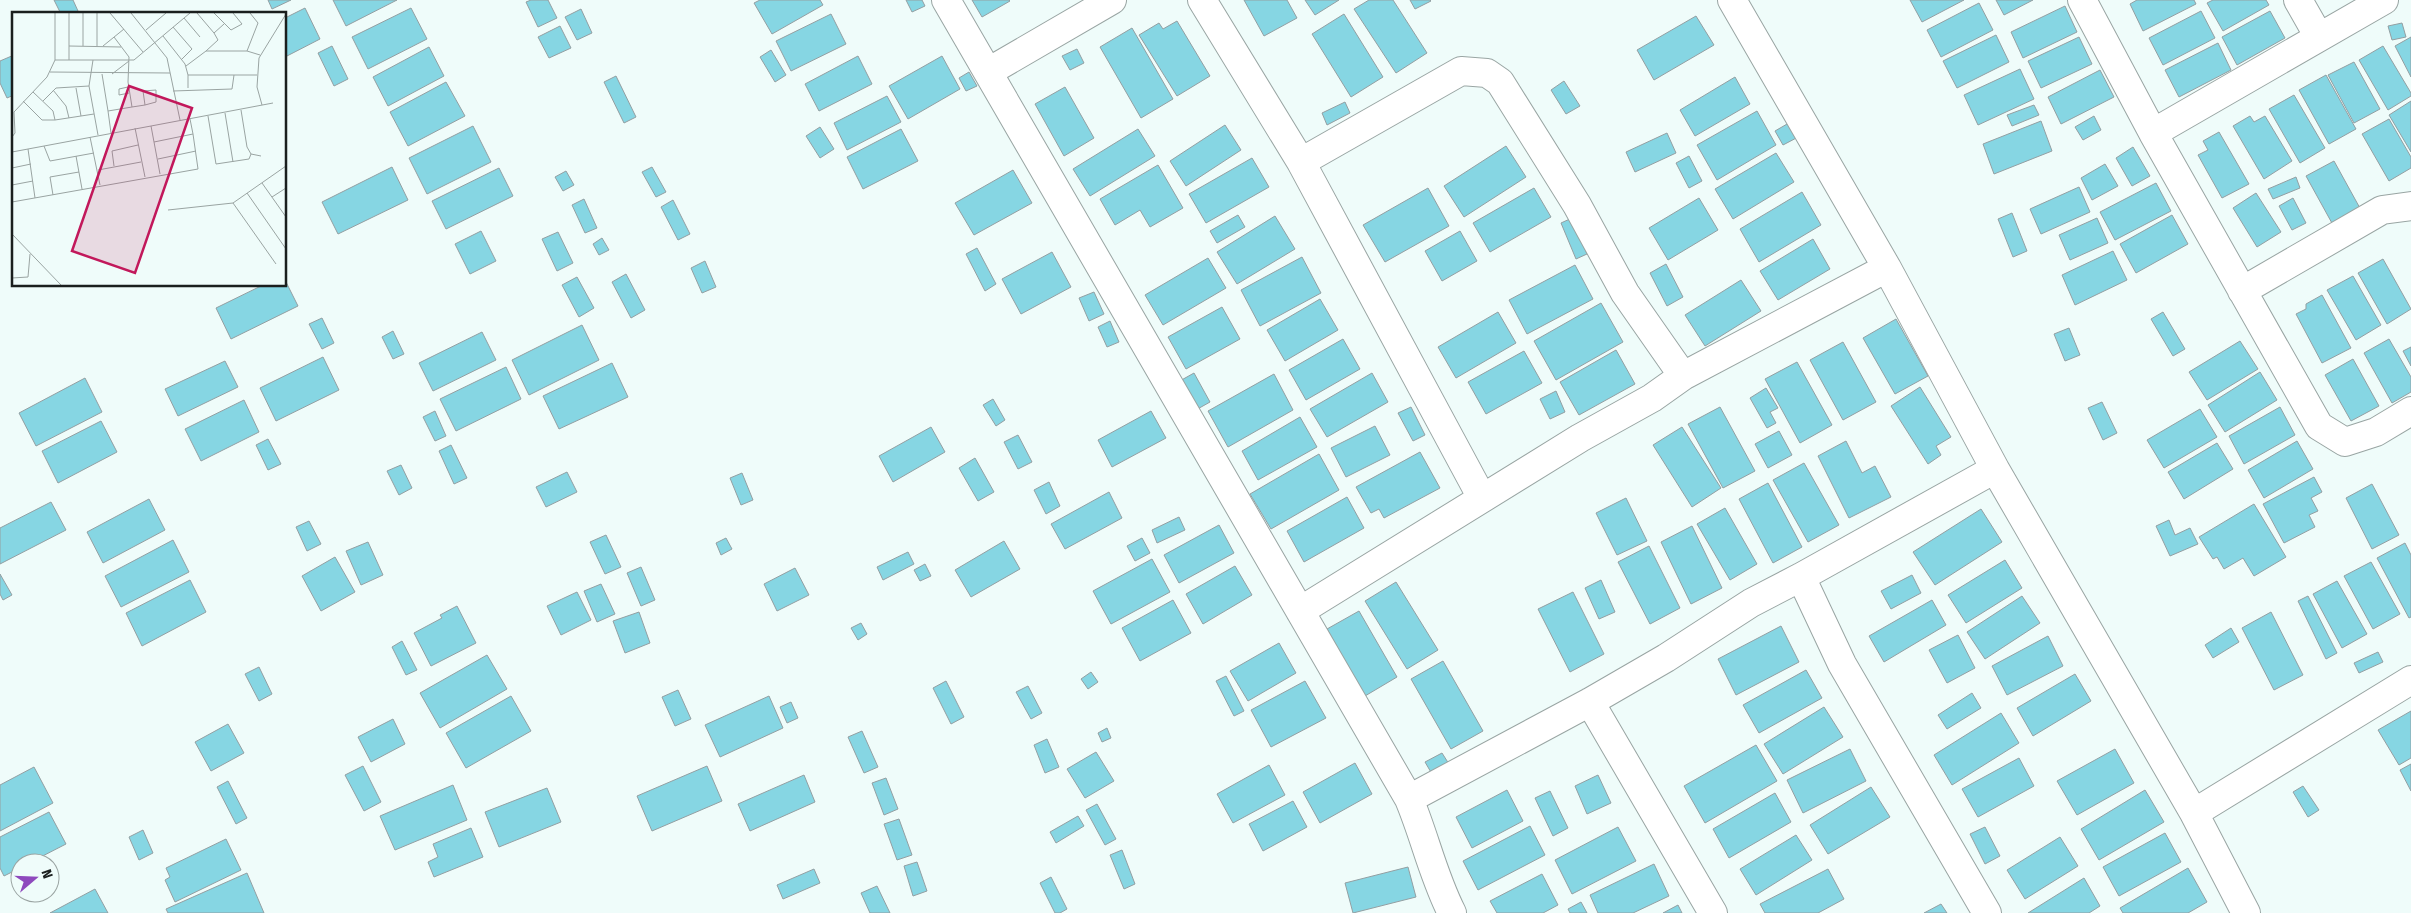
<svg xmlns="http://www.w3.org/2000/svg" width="2411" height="913" viewBox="0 0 2411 913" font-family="'Fira Sans Condensed',sans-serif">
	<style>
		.building { fill: #86d6e3; stroke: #939fa2 }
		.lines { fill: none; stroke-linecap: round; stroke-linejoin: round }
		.minor-casing { stroke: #99a5a3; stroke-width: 30 }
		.minor { stroke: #fff; stroke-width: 28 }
		.inset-road { fill: none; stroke: #9aa4a2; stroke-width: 1 }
		.view { fill: #c2185b; fill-opacity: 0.15; stroke: #c2185b; stroke-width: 2.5 }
		.inset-edge { fill: none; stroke: #1a1f1e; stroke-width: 2.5 }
	</style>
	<rect width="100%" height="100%" fill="#effcfa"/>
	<path class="building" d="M54 0H73L78 11 72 14H61Z
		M268 0H291L272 9Z
		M333 0H397L346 26Z
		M531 0H548L557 18 538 27 526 2Z
		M760 0H820L823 5 772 34 754 3Z
		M906 0H922L925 6 912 12Z
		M972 0H1009L1010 1 982 17Z
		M1244 0H1287L1297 18 1264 36Z
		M1305 0H1339L1315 15Z
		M1369 0H1393L1427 53 1396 73 1354 9Z
		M1410 0H1430L1431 1 1415 9Z
		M1910 0H1964L1922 22Z
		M1996 0H2033L2004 15Z
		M2137 0H2194L2196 4 2143 31 2130 4Z
		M2213 0H2266L2269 5 2223 31 2207 3Z
		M1979 3 1993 30 1941 57 1927 30Z
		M2065 6 2077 32 2023 58 2011 32Z
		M305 8 320 39 285 57V18Z
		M411 8 427 39 368 69 352 37Z
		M581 9 592 33 577 40 565 17Z
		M2201 11 2215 38 2163 65 2149 38Z
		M2270 11 2285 38 2237 65 2222 37Z
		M831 14 846 44 791 71 776 41Z
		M1344 14 1383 77 1351 97 1312 34Z
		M1696 16 1714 45 1654 80 1637 50Z
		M1177 21 1210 76 1177 96 1139 35 1159 23 1163 29Z
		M2402 23 2406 37 2392 40 2388 26Z
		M560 26 571 48 549 58 538 37Z
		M1132 28 1173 99 1141 118 1100 47Z
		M1996 35 2009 62 1957 88 1943 61Z
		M2079 37 2092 64 2041 88 2028 61Z
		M2411 37V77L2395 46Z
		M2218 43 2231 70 2179 97 2165 70Z
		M332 46 348 79 334 86 318 53Z
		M2383 46 2411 93V96L2388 110 2359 60Z
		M429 47 444 76 388 106 373 77Z
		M1077 49 1084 63 1070 70 1062 56Z
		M771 50 786 75 775 82 760 57Z
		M14 55V95L7 98 0 83V61Z
		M858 56 872 84 819 111 805 84Z
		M942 56 960 89 908 119 889 86Z
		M2354 62 2380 109 2354 123 2328 75Z
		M2020 69 2034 99 1978 125 1964 95Z
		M2100 70 2114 97 2061 124 2048 97Z
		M969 72 977 86 966 91 959 78Z
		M2326 75 2356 129 2329 144 2299 90Z
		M616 76 636 117 624 123 604 82Z
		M1735 77 1750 104 1695 136 1680 110Z
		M1564 81 1580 106 1566 114 1551 90Z
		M446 82 465 116 408 146 390 112Z
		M1065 87 1094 138 1064 156 1035 104Z
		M2294 95 2325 148 2300 163 2269 109Z
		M887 96 901 122 847 150 834 123Z
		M2411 101V152L2389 115Z
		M1345 102 1350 113 1327 125 1322 113Z
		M2034 105 2039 115 2012 126 2007 115Z
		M1757 111 1776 145 1717 180 1697 145Z
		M2094 116 2101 130 2083 140 2075 127Z
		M2250 116 2254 122 2265 116 2292 161 2264 179 2233 126Z
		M2389 119 2411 157V168L2389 181 2362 134Z
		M1794 120 1802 135 1783 145 1775 131Z
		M2041 121 2052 151 1994 174 1983 144Z
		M1225 125 1241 150 1186 186 1170 161Z
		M473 126 491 162 427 194 409 158Z
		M820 127 834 149 820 158 806 136Z
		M901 129 918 161 863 189 847 157Z
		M1138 129 1155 156 1090 196 1073 169Z
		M2219 132 2249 184 2222 198 2198 155 2208 150 2203 141Z
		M1667 133 1676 153 1635 172 1626 152Z
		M1506 146 1526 177 1464 217 1444 186Z
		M2133 147 2150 176 2132 186 2116 158Z
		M1776 153 1794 182 1733 219 1715 189Z
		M1689 156 1702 181 1689 188 1676 163Z
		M1252 158 1269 187 1206 223 1189 194Z
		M2334 161 2361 210 2333 225 2306 176Z
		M2105 164 2118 186 2092 200 2081 178Z
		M1158 165 1183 208 1150 227 1140 210 1115 225 1100 199Z
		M392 167 408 200 338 234 322 202Z
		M652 167 666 192 656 197 642 172Z
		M499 168 513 196 446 229 432 201Z
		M1013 170 1032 203 974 235 955 203Z
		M566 171 574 185 563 191 555 177Z
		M2296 177 2300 188 2273 199 2268 189Z
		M2156 183 2171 211 2115 240 2100 212Z
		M2079 187 2090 212 2041 234 2030 209Z
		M1428 188 1449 226 1385 262 1363 225Z
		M1534 188 1551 217 1490 252 1473 223Z
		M1802 192 1821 225 1759 262 1740 229Z
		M2256 193 2281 232 2257 247 2233 208Z
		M1699 198 1718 230 1668 260 1649 228Z
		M2293 198 2306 223 2292 230 2279 206Z
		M584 199 597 228 585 233 572 205Z
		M673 200 690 234 678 240 661 207Z
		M2012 213 2027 251 2013 257 1998 219Z
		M1238 215 1245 227 1217 243 1210 231Z
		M2172 215 2188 244 2136 273 2120 244Z
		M1275 216 1295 249 1237 284 1217 252Z
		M1572 218 1587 254 1576 259 1561 223Z
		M2097 218 2108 243 2070 260 2059 235Z
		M481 231 496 261 470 274 455 244Z
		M1460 231 1477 261 1442 281 1425 251Z
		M558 232 573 263 557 271 542 239Z
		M602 238 609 250 599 255 593 244Z
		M1813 239 1830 269 1778 300 1760 271Z
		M977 248 996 284 985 291 966 254Z
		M2113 251 2127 280 2075 305 2062 275Z
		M1052 252 1071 287 1021 314 1002 279Z
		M1302 257 1321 293 1260 326 1241 290Z
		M1208 258 1226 288 1163 325 1145 295Z
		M2383 259 2411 309 2387 324 2358 273Z
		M705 261 716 287 702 293 691 268Z
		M1666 264 1683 297 1667 306 1650 273Z
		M1575 265 1593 299 1527 334 1509 300Z
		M626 274 645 310 631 318 612 282Z
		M2353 276 2381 325 2356 340 2327 290Z
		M577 277 594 308 579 317 562 285Z
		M285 280 298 306 231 339 216 308 263 285H285Z
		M1741 280 1761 311 1705 346 1685 315Z
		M1094 292 1104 314 1089 321 1079 298Z
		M2322 295 2351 348 2322 363 2296 314 2306 309V304Z
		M1320 299 1338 330 1285 361 1267 330Z
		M1601 303 1623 342 1556 380 1534 341Z
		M1222 307 1240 339 1186 369 1168 337Z
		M1498 312 1516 343 1456 378 1438 347Z
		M2163 312 2185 349 2173 356 2151 319Z
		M322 318 334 343 322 349 309 324Z
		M1896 319 1928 376 1895 394 1863 338Z
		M1110 321 1119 342 1107 347 1098 327Z
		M582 325 599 360 529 395 512 360Z
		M2069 328 2080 355 2065 361 2054 334Z
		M393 331 404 354 393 359 382 337Z
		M482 332 496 360 433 391 419 363Z
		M1343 339 1360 369 1306 400 1289 370Z
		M2389 339 2411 377V392L2392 403 2364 353Z
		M2240 341 2258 369 2207 400 2189 372Z
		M1843 342 1876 402 1843 420 1810 360Z
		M2411 347V366L2403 351Z
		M1616 350 1635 384 1579 415 1560 382Z
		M1524 351 1542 383 1486 414 1468 382Z
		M323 357 339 390 276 421 260 388Z
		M2353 359 2379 406 2351 421 2325 375Z
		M225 361 238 387 178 416 165 389Z
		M1797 362 1832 425 1800 443 1765 379Z
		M612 363 628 397 559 429 543 396Z
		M506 367 521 399 456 431 440 399Z
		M2260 372 2277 400 2225 432 2208 405Z
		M1194 373 1210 402 1194 411 1178 382Z
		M1372 373 1388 402 1327 437 1310 409Z
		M1274 374 1293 410 1228 447 1208 411Z
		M85 378 102 412 36 446 19 413Z
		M1920 387 1951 437 1936 446 1941 455 1928 464 1891 406Z
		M1766 388 1778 408 1770 412 1776 423 1767 428 1750 398Z
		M1556 391 1565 412 1550 419 1540 399Z
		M993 399 1005 420 996 426 983 405Z
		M244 400 259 432 201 461 185 429Z
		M2102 402 2117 433 2103 440 2088 408Z
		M1411 407 1425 435 1413 441 1398 413Z
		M1720 407 1755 471 1723 488 1688 424Z
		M2280 407 2295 435 2244 464 2229 436Z
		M2200 409 2217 437 2164 468 2147 440Z
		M435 411 446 436 435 441 423 417Z
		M1151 411 1166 438 1112 467 1098 440Z
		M1300 417 1317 447 1258 480 1242 451Z
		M101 421 117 452 58 483 42 451Z
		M1375 426 1390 455 1346 477 1331 448Z
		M931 427 945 452 893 482 879 456Z
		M1682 427 1721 488 1692 507 1653 445Z
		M1779 431 1792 455 1768 468 1755 444Z
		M1018 435 1032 462 1018 469 1004 442Z
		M268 439 281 464 268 470 256 445Z
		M1846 441 1862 473 1875 466 1891 497 1849 518 1818 456Z
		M2297 441 2313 469 2264 498 2248 470Z
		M2217 443 2233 469 2184 499 2168 472Z
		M451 445 467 478 454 484 439 451Z
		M1420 452 1440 488 1384 518 1379 509 1371 513 1356 487Z
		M1319 454 1339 490 1271 529 1250 494Z
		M975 458 994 492 978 501 959 468Z
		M1804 463 1839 525 1808 542 1773 480Z
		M401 465 412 488 399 495 387 471Z
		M567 472 577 492 546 507 536 487Z
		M742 473 753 500 741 505 730 478Z
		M2314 477 2322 492 2311 498 2318 511 2309 515 2315 527 2284 543 2263 504Z
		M1049 482 1060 506 1046 514 1034 490Z
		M1768 483 1802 547 1773 563 1739 499Z
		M2372 484 2399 535 2372 549 2346 498Z
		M1109 492 1122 518 1065 549 1051 524Z
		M1347 497 1364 528 1304 562 1287 531Z
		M1626 498 1647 541 1617 555 1596 513Z
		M149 499 165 530 103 563 87 532Z
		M51 502 66 530 0 564V528Z
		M2254 504 2286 557 2254 576 2243 558 2224 569 2217 557 2213 559 2199 537Z
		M1725 508 1757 564 1730 580 1697 524Z
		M1981 509 2002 542 1935 585 1913 552Z
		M1179 517 1185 530 1157 543 1152 530Z
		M2169 520 2175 535 2190 528 2198 544 2170 556 2156 526Z
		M309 521 321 544 307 551 296 527Z
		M1219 525 1234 553 1179 583 1164 555Z
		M1692 526 1722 588 1691 604 1661 542Z
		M606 535 621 567 605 574 590 542Z
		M726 538 732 549 721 555 716 543Z
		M1142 538 1150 553 1135 561 1127 546Z
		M173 540 189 572 121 607 105 576Z
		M1004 541 1020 569 971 597 955 570Z
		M368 542 383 575 361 585 346 551Z
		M2405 543 2411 555V617L2409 618 2377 558Z
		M1649 546 1680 608 1650 624 1618 562Z
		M908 552 914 564 883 580 877 567Z
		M335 557 355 592 321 611 302 576Z
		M1152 559 1170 592 1111 624 1093 591Z
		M2005 560 2022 588 1966 623 1948 595Z
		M2371 562 2400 614 2373 629 2344 576Z
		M925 564 931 576 920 581 914 570Z
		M1235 566 1252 595 1203 624 1186 594Z
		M641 567 655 600 641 606 627 573Z
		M795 568 809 595 777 611 764 584Z
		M0 574 12 595 3 600 0 594Z
		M1912 575 1921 593 1891 609 1881 591Z
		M190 580 206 612 142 646 126 613Z
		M1601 580 1615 612 1599 619 1585 588Z
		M2337 581 2367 634 2342 648 2313 594Z
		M1396 582 1438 650 1407 669 1365 601Z
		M601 584 615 614 597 622 584 591Z
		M577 592 591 620 561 635 547 606Z
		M1573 592 1604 654 1570 672 1538 609Z
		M2022 596 2040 623 1985 659 1967 632Z
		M2308 596 2337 653 2326 659 2298 601Z
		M1173 600 1191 633 1140 661 1122 628Z
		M1932 600 1946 625 1884 662 1869 636Z
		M457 606 476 643 431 666 414 633 442 618 440 615Z
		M1359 611 1397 677 1365 696 1327 629Z
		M639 612 650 643 625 653 613 621Z
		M2271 612 2303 675 2274 690 2242 628Z
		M861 623 867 634 858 640 851 628Z
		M1781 626 1799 662 1736 695 1718 659Z
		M2231 628 2239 642 2213 658 2205 645Z
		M1958 635 1975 668 1947 683 1929 650Z
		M2048 636 2063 666 2007 695 1992 666Z
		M402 641 417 670 406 675 392 647Z
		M1279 643 1296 673 1248 701 1230 671Z
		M2378 652 2383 662 2359 673 2354 663Z
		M487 655 507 689 440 728 420 693Z
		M1443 661 1483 731 1451 749 1411 679Z
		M259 667 272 694 259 701 245 674Z
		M1806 670 1822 698 1759 733 1743 705Z
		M1091 672 1098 682 1088 689 1081 679Z
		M2075 674 2091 701 2033 736 2017 708Z
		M1226 676 1244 711 1234 716 1216 681Z
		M946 681 964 717 951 724 933 688Z
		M1305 681 1326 718 1271 747 1251 710Z
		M1028 686 1042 713 1031 719 1016 692Z
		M678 690 691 719 675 726 662 697Z
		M1972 693 1981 708 1947 729 1938 715Z
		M511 696 531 731 466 768 446 733Z
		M769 696 783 728 720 757 705 725Z
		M791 702 798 718 787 723 780 707Z
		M1824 707 1843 737 1783 774 1764 744Z
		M2411 711V758L2399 765 2378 730Z
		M2001 713 2019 743 1952 785 1934 755Z
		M393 719 405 744 371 762 358 737Z
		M228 724 244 753 211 771 195 742Z
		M1107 728 1111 738 1102 742 1098 733Z
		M862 731 878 767 864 773 848 737Z
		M1047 739 1059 767 1045 773 1034 745Z
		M1756 745 1777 781 1705 823 1684 786Z
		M1850 749 1866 781 1803 813 1787 780Z
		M2115 749 2134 783 2077 815 2057 781Z
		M1096 752 1114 781 1085 798 1067 769Z
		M1442 753 1449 764 1432 774 1425 762Z
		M2019 758 2034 786 1978 817 1962 789Z
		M1355 763 1372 794 1320 823 1303 792Z
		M2411 764V791L2400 770Z
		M1269 765 1285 795 1233 823 1217 794Z
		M363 766 381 802 364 811 345 775Z
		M707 766 722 801 652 831 637 796Z
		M34 767 53 803 0 831V785Z
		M804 775 815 802 750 831 738 804Z
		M1598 775 1611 803 1587 814 1575 786Z
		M886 778 898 809 884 815 872 783Z
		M228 781 247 818 236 824 217 787Z
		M453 785 467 820 395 850 380 816Z
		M2303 786 2319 810 2308 817 2293 792Z
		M1871 787 1890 817 1828 854 1810 825Z
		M547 788 561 822 499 847 485 812Z
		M1507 790 1523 821 1472 848 1456 817Z
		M2145 790 2164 822 2099 860 2081 829Z
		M1550 791 1568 828 1553 836 1535 798Z
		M1775 793 1791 822 1729 858 1713 829Z
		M1293 801 1307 827 1263 851 1249 824Z
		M1097 804 1116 839 1105 845 1086 810Z
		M49 812 66 844 29 863H20V868L4 876 0 868V837Z
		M1078 816 1084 826 1056 843 1050 832Z
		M899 819 912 855 897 860 884 824Z
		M1530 826 1545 855 1478 890 1463 861Z
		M1618 827 1636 861 1572 894 1555 860Z
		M1985 827 2000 856 1985 864 1970 834Z
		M471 828 483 857 434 877 428 862 438 857 433 844Z
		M143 830 153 853 139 860 129 837Z
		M2165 833 2181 862 2119 896 2103 867Z
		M1796 835 1812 860 1756 895 1740 869Z
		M2060 837 2078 866 2025 899 2007 870Z
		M226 839 241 870 175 902 165 880 170 877 166 868Z
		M1122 850 1135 884 1124 889 1110 855Z
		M917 862 927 891 913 896 904 866Z
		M1654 864 1669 896 1633 913H1598L1590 895Z
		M1408 867 1416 897 1353 913 1345 883Z
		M2188 868 2207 902 2188 913H2123L2120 908Z
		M814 869 820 883 783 899 777 885Z
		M1828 869 1844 899 1818 913H1765L1760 904Z
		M247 873 264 913H168L166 909Z
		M1542 874 1558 905 1543 913H1497L1490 901Z
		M1051 877 1067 909 1060 913H1055L1040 883Z
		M2084 878 2100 906 2089 913H2028Z
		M877 886 890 913H870L861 893Z
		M95 889 108 913H50Z
		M1581 902 1587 913H1570L1568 909Z
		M1941 904 1947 913H1924Z
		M1678 905 1682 913H1663Z"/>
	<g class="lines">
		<g class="minor-casing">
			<path id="minor" d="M946 0 1409 799C1425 837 1433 876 1452 913
				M1202 0 1301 162 1482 498
				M1732 0 1887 268 1995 469
				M2082 0 2153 133 2319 426 2345 442 2376 432 2411 411
				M2298 0 2319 37
				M988 72 1112 0
				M2153 133 2384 0
				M1301 162 1461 71 1487 73 1500 82 1577 205 1625 293 1683 376
				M2242 291 2382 210 2411 206
				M1801 577 1842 664 1987 913
				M1300 611 1580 438 1652 398 1683 376 1887 268
				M1590 702 1713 913
				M1409 799 1590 702 1666 658 1751 603 1801 577 1995 469 2194 813 2246 913
				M2194 813 2411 680"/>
		</g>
		<use href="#minor" class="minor"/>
	</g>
	<g transform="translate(12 12)">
		<rect width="274" height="274" fill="#effcfa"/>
		<path class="inset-road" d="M71 1V34M98 1 131 40M119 1 155 46 168 108M185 1 202 21 212 12M202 1 219 18 230 12 221 1M238 1 246 11 235 39 248 43M172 6 188 25M161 15 180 37 169 48M134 18 154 1M151 24 173 52 176 63M102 25 117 45 116 70 120 95M57 34 109 35M85 34V1M91 34 112 17M194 39 206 28 202 21M43 48H122L178 1M57 48V1M81 48 77 74 86 123M174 54 194 39H235M38 60 158 61M90 62 96 99 120 95 133 93 144 90V78L131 79 133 93M100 62 117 49M116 75 107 77V83L117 81M64 76 69 104M176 76V63H245M41 78 54 94 57 106M161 79 220 77 222 63M11 89 30 108H43L41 99 21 80M31 89 44 76 77 74M250 93 245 75 247 46 274 2M229 98 235 135 239 142 249 144M96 99 99 121M213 101 221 150M196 104 204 152 237 147 239 142M43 108 82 102M123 116 133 165M0 125 3 121 2 100 35 65 43 48V1M78 125 88 173M142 130 181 122 178 107M32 134 38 149 82 141M16 137 23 186M0 140 139 114M64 144 70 177M146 147 184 139M102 154 100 139 126 133M0 156 19 152M86 158 129 150M148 162 139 114 261 91M250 171 274 205M0 173 21 169M235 181 274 237M41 183 38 165 67 160M260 185 274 176M0 190 186 157 181 122M221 191 264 252M156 198 221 191 274 154M0 222 49 273M0 266 16 265 18 242"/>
		<path class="view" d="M117 74 180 96 123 261 60 239Z"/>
		<rect width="274" height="274" class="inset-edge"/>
	</g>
	<g transform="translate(35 878) rotate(71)"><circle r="24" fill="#effcfa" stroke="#9aa4a2"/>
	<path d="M0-4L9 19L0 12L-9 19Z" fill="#8e49bd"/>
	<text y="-8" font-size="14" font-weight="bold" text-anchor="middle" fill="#1a1f1e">N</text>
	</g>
</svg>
